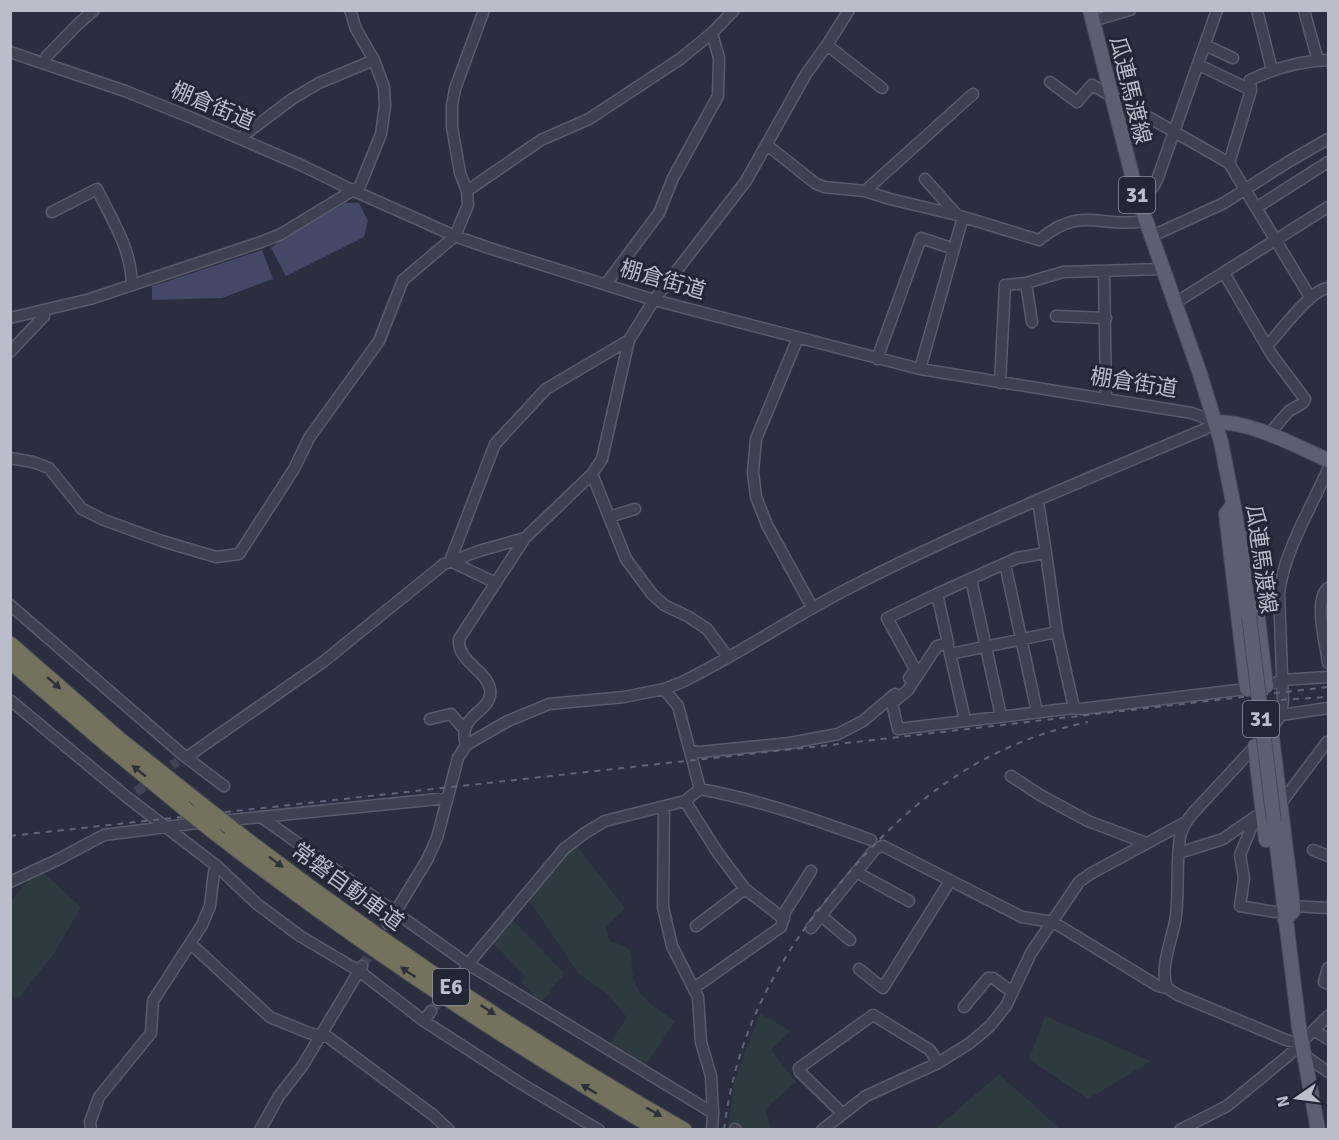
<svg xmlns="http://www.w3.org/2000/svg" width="1339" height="1140" viewBox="0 0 1339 1140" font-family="Signika,'Noto Sans JP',sans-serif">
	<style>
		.green { fill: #2d3b41 }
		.water { fill: #424866 }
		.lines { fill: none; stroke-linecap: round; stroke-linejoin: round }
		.minor-tunnel { stroke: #404354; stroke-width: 10; stroke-dasharray: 10 5; stroke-linecap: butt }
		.minor-casing { stroke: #585c6a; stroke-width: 13 }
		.major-casing { stroke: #474a59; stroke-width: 16 }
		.highway-casing { stroke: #454957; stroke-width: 17 }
		.minor { stroke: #3e4150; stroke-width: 10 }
		.major { stroke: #5c5f6f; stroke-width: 14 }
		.highway { stroke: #74715c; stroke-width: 15 }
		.rail { stroke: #606476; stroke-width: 2; stroke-dasharray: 6 6; stroke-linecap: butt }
		.major-bridge-casing { stroke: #474a59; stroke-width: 16; stroke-linecap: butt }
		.highway-bridge-casing { stroke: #454957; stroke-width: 17; stroke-linecap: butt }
		.major-bridge { stroke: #5c5f6f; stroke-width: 14 }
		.highway-bridge { stroke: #74715c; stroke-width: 15 }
		.oneway { fill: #2e313b }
		.labels { text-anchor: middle; stroke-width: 6; stroke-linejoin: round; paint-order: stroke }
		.shield { fill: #222635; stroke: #8c909d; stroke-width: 1.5 }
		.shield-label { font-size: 21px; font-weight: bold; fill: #babdca }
		.street-label { font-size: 22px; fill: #babdca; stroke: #222635 }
	</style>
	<rect width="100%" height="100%" fill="#2a2e3f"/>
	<path class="green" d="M576 845 625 908 606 927 609 941C643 949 626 957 635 982 640 999 661 1012 675 1021L645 1066 609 1044 627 1018 610 996 578 973 527 897Z
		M45 874 81 907 55 952 18 999 11 995V901L29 880Z
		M511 918 565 974 548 991 550 993 540 1002 521 982 526 977 489 939Z
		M760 1013 790 1031 771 1050 796 1082 765 1109 771 1129 728 1130 734 1082Z
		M1045 1016 1151 1061 1088 1099 1029 1059Z
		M999 1074 1060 1129H935Z"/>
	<path class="water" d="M345 203H359L368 221 364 237 286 276 271 248 279 241Z
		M262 250 273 279 222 298 152 300V286Z"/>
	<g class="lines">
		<path class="minor-tunnel" d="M136 792 178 761
			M362 966 388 924
			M431 1011 462 975"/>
		<g class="minor-casing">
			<path id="minor" d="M1257 10 1272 70
				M1304 10 1318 61
				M1092 21 1130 10
				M827 45 882 88
				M1205 45 1233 58
				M10 52 125 91 192 118 303 166 352 190 455 236 489 248 654 300 920 369 1192 413 1215 422 1205 429C1087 479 969 527 855 585 795 615 740 654 680 683L664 689 624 697 549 704 508 721 466 745 458 758 437 838 427 860 388 924
				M44 62 47 56 78 24 94 10
				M1199 65 1251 90
				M1050 82 1077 102 1092 85 1229 163
				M243 140 244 135 292 99 319 83 374 60
				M767 145 815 183 824 187 865 191 890 199 957 215 1039 240C1082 204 1100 229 1145 221
				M925 179 957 215
				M467 191 541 140 589 119 680 59 712 33 734 10
				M865 191 973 94
				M1136 191H1143L1153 187 1157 180 1217 10
				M1256 208 1328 162
				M52 212 97 189C113 222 131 248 132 285
				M1150 237 1224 203 1288 162 1328 139
				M1104 271 1106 399
				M1224 273 1272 355 1305 399 1303 403 1289 411 1268 435
				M1026 283 1032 322
				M606 284 659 213 673 178 718 96 719 58 712 33
				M1310 297 1229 163 1251 90 1250 80C1275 68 1301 61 1328 60
				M1175 303 1328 207
				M1056 316 1106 318
				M10 318 90 299 261 242 281 234 360 186 381 134 385 106 384 87 374 60 356 29 350 10
				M798 338 756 439 753 472 756 497 767 525 812 607
				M1267 346C1281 331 1310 290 1328 288
				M10 352 44 316 43 311
				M877 359 921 238 954 249
				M920 369 963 217
				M1000 383 1005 285 1026 283 1063 272 1162 269
				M10 458 33 462 49 468 82 509 104 520 162 541 216 557 239 554 294 469 309 438 379 341 403 280 455 236 468 205 467 191 460 173 452 127V105L455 89 484 10
				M592 474 626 559 652 594 664 605 689 617 707 629 727 656
				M1038 501 1046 553
				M609 517 635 509
				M1046 553 1057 632 1074 708 898 729 892 703 908 690 937 646 948 643 937 594 1017 558Z
				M1005 564 1037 712
				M971 579 1001 716
				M496 583 450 561 495 444 546 389 629 340
				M1328 588C1313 601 1326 644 1328 663
				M10 605 183 755 224 786
				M949 649 965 720
				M950 654 1057 632
				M909 678 915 669 887 618 937 594
				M1275 683 1282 680 1328 677
				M664 689 678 706 700 789
				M10 700 128 798 218 867 257 904 300 936 359 971 424 1021 520 1083 599 1130
				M1074 708 1081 709 1254 688
				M1281 715 1328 708
				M430 719 451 714 463 728
				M466 745C456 713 494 713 490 689 486 669 457 662 459 639L525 538 592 474 602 459 629 340 654 300 746 181 806 74 827 45 849 10
				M691 751 700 752 790 743 838 734 863 721 895 694
				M187 757 323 662 444 564 479 551 525 538
				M1011 776 1040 795 1088 821 1146 843
				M685 801 718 853 745 889 784 919
				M1281 803 1327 742
				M664 807 663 907 672 946 698 997 701 1042 711 1076 713 1113
				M261 817 468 964 713 1113 712 1130
				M221 821 448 798
				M1313 850 1328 856
				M1179 853 1223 839 1256 816 1240 855 1244 878 1240 906 1275 912
				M856 872 909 901
				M10 882 57 860 104 835 205 822
				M1293 906 1328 908
				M820 915 850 940
				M696 926 745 889
				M811 928 876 848 883 846 1022 917 1053 922 1158 986 1167 988 1178 995 1286 1040 1302 1044
				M191 944 270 1017 309 1033 328 1037 433 1115 449 1130
				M1328 968 1324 982 1328 984
				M859 969 883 988 950 881
				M462 975 468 964 564 849 585 833 605 821 685 801 700 789C759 800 814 819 871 840
				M694 988 781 927 785 912 811 871
				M1167 988C1159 968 1173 937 1176 916 1179 890 1176 863 1180 837 1182 828 1187 820 1193 813L1271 729 1281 715 1283 700 1279 594C1284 550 1311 509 1328 469
				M964 1007 988 978H993L1012 992
				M424 1021 431 1011
				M1315 1031 1328 1039
				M1304 1055 1328 1072
				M843 1114 800 1072 799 1068 873 1015 930 1050 938 1063
				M735 1129 736 1130
				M91 1130 90 1122 99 1097 151 1033 153 1001 202 925 210 906 214 872 218 867
				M260 1130 279 1096 303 1065 362 966
				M822 1130 866 1096 938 1063 970 1043 990 1026 1006 1006 1031 953 1079 882 1090 874 1186 822
				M1180 1130 1227 1106 1289 1055 1328 1016"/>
		</g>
		<g class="major-casing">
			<path id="major" d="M1090 10 1137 195 1200 374 1221 442 1239 533 1249 616
				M1215 422C1254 422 1293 445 1328 460
				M1233 505 1226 514 1247 689
				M1256 602 1266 686
				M1271 729 1293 906V911L1285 920
				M1255 746 1266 840
				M1274 822 1299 1027 1318 1130"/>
		</g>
		<g class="highway-casing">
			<path id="highway" d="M10 644 119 739 202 805
				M10 661 111 748 184 808
				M230 827C374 938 526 1040 684 1130
				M213 831C354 941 504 1039 658 1130"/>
		</g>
		<use href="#minor" class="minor"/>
		<use href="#major" class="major"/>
		<use href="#highway" class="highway"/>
		<path class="rail" d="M1281 700 1328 697
			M10 836 830 745 1328 687
			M724 1130C736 1031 778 957 841 882 909 801 982 744 1088 722"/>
		<g class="major-bridge-casing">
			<path id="major-bridge" d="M1249 616 1274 822"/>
		</g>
		<g class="highway-bridge-casing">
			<path id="highway-bridge" d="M202 805 230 827
				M184 808 213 831"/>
		</g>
		<use href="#major-bridge" class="major-bridge"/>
		<use href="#highway-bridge" class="highway-bridge"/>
	</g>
	<defs><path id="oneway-solid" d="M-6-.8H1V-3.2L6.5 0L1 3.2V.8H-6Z" transform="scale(1.5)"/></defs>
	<g class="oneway">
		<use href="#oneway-solid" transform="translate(54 683) rotate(41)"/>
		<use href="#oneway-solid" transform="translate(139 771) rotate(-141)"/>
		<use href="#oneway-solid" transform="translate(276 862) rotate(37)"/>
		<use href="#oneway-solid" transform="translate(408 972) rotate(-146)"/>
		<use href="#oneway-solid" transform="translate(488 1010) rotate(33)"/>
		<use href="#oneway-solid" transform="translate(589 1089) rotate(-149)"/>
		<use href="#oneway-solid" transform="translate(654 1112) rotate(30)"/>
	</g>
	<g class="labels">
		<g class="shield">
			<rect x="1119" y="177" width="36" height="36" rx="4.5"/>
			<rect x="1243" y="701" width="36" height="36" rx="4.5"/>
			<rect x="433" y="969" width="36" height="36" rx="4.5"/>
		</g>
		<g class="shield-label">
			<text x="1137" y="202">31</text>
			<text x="1261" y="726">31</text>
			<text x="451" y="994">E6</text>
		</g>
		<g class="street-label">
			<text transform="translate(1131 90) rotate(76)" y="8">瓜連馬渡線</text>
			<text transform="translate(213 105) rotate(23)" y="8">棚倉街道</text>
			<text transform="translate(663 279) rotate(16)" y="8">棚倉街道</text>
			<text transform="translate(1134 382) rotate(9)" y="8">棚倉街道</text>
			<text transform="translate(1262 559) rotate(82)" y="8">瓜連馬渡線</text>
			<text transform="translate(348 886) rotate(36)" y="8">常磐自動車道</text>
		</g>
	</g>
	<rect width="1339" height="1140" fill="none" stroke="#babdca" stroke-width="24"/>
	<g transform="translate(1297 1098) rotate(256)" stroke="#222635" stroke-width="4.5" paint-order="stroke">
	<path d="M0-4.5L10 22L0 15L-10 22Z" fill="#babdca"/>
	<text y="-9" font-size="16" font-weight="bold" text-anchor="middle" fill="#babdca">N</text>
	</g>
</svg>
